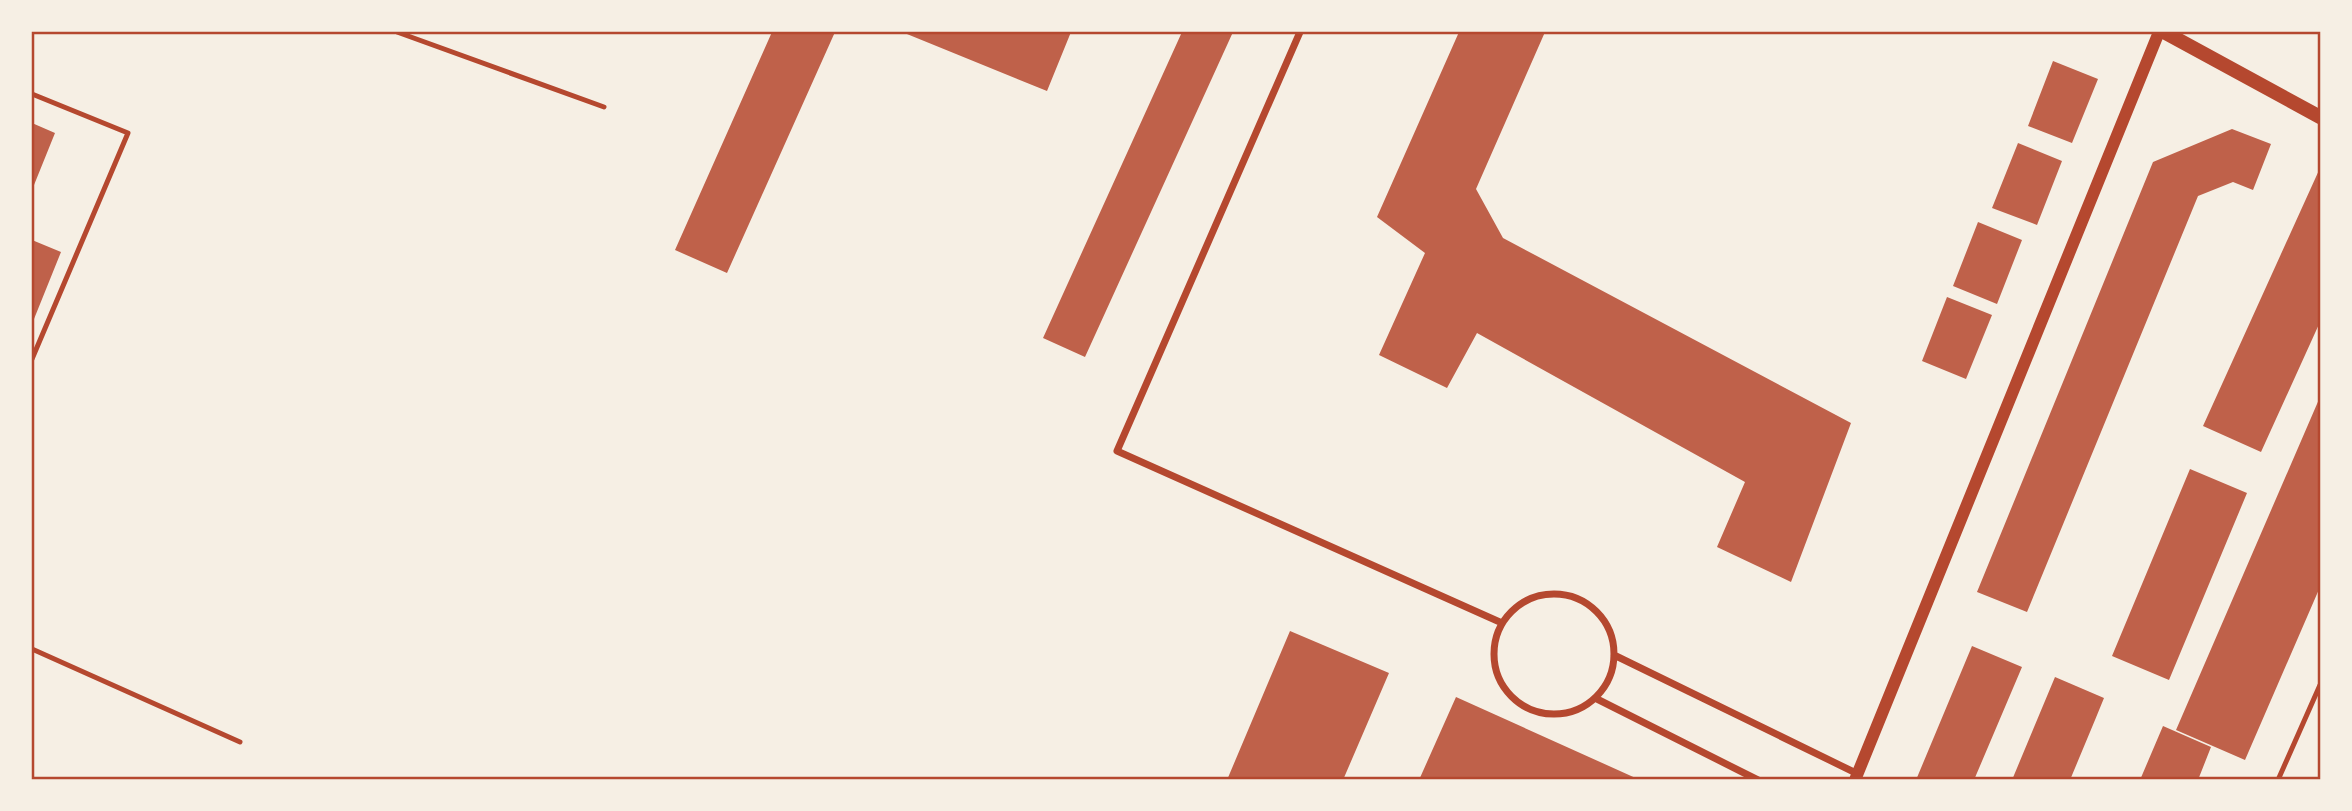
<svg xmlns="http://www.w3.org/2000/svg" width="2352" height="811" viewBox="0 0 2352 811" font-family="'Crimson Pro',serif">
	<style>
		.building { fill: #bf614a }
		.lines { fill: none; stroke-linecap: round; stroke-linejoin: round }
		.service { stroke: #b5482f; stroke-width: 5 }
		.minor { stroke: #b5482f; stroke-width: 7 }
		.tertiary { stroke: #b5482f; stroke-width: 12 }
		.secondary { stroke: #b5482f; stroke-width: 14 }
		.neatline { fill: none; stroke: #b5482f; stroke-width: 2.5 }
	</style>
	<rect width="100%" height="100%" fill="#f6efe4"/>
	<path class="building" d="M772 32H835L727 273 675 250Z
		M902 32H1071L1047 91Z
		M1182 32H1233L1085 357 1043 338Z
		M1459 32H1545L1476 189 1503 238 1851 423 1791 582 1717 547 1745 482 1477 333 1447 388 1379 355 1425 253 1377 217Z
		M2053 61 2098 79 2072 143 2028 126Z
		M32 123 55 133 32 190Z
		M2232 129 2271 144 2253 190 2233 182 2198 196 2027 612 1977 592 2153 162Z
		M2018 143 2062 161 2037 225 1992 208Z
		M2320 168V322L2261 452 2203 426Z
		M1978 222 2022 240 1997 304 1953 286Z
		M32 240 61 252 32 324Z
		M1947 297 1992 315 1966 379 1922 361Z
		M2320 397V587L2245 760 2176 730Z
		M2190 469 2247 493 2169 680 2112 656Z
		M1290 631 1389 673 1343 780H1227Z
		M1972 646 2022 667 1974 780H1916Z
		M2055 677 2104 698 2095 720 2070 780H2012Z
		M1456 697 1640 780H1419Z
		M2163 726 2211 747 2198 780H2140Z"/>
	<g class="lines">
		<path class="service" d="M397 32 604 107
			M32 94 128 133 32 359
			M32 649 240 742
			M2278 780 2320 685"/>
		<path class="minor" d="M1300 32 1117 451 1502 623
			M1494 654a60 60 0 1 1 120 0a60 60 0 1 1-120 0Z
			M1614 655 1858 774
			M1595 698 1758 780"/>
		<path class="tertiary" d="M1855 780 2159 32"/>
		<path class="secondary" d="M2164 32 2320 117"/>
	</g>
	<rect width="2352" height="811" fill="none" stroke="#f6efe4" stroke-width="66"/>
	<rect x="33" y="33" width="2286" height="745" class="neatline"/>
</svg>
